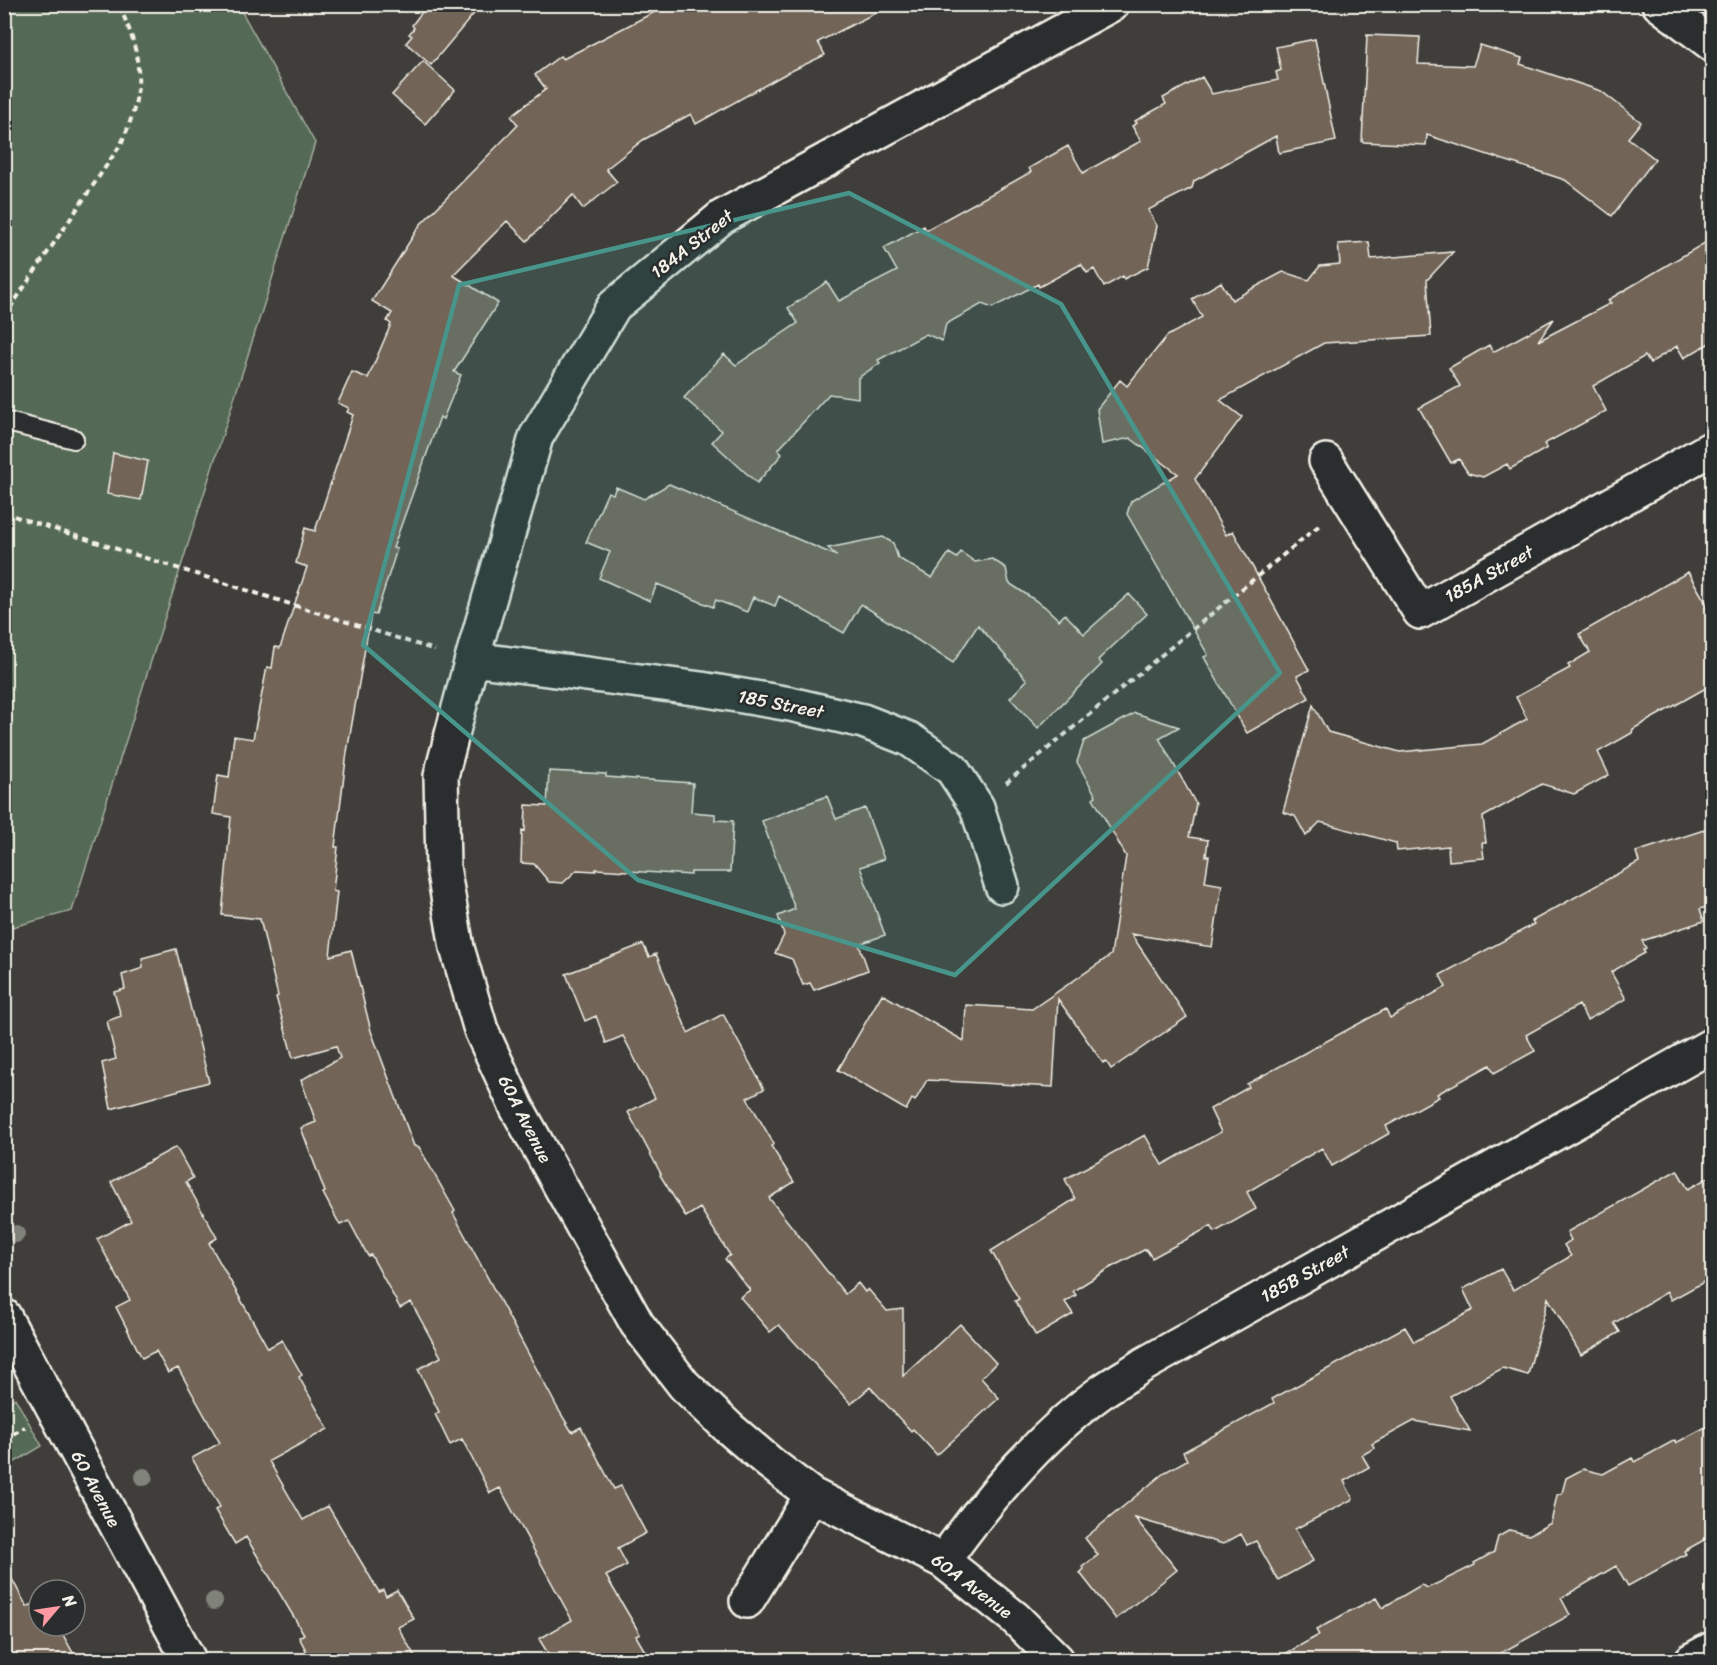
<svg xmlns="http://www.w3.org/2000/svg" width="1717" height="1665" viewBox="0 0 1717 1665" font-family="Sriracha,sans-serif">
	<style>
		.green { fill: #546a56; stroke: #a4ae9f; stroke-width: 1.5 }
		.building { fill: #726558; stroke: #f4f1e8; stroke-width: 1.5 }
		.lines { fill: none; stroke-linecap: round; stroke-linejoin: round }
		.service-casing { stroke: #f4f1e8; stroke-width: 22 }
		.minor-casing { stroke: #f4f1e8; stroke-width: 38 }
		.tertiary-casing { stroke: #f4f1e8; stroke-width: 38 }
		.path { stroke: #f4f1e8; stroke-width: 4; stroke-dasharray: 6 4.5; stroke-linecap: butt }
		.service { stroke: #2a2d2e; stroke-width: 18 }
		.minor { stroke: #2a2d2e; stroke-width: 33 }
		.tertiary { stroke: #2a2d2e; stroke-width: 33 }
		.tree { fill: #80837a }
		.marked { fill: #48958c; fill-opacity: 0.2; stroke: #48958c; stroke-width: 4.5; stroke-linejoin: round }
		.labels { text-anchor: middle; stroke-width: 5; stroke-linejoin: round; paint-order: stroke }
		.street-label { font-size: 18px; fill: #f4f1e8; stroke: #2a2d2e }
	</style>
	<rect width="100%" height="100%" fill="#403e3b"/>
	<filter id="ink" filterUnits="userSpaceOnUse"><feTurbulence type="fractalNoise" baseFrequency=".0167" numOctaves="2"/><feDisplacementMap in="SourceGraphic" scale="12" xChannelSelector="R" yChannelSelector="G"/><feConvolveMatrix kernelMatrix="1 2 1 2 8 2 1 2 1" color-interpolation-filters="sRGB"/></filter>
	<g filter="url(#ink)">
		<path class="green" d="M5 5H238L315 143 72 911 5 929Z
			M15 1398 42 1446 5 1468V1405Z"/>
		<path class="building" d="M428 4H482L431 65 406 43 412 36 409 34 414 28 412 25Z
			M670 4H893L818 42 825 55 785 74 696 124 691 114 643 140 606 169 617 182 583 209 573 195 527 241 507 221 453 275 498 303 454 372 461 375 443 419 440 417 393 548 397 549 376 615 371 614 347 752 335 847H338L333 891 337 892 330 956 351 950 371 1031 414 1146 419 1147 455 1211 453 1213 558 1409 572 1432 581 1427 614 1489 621 1486 646 1533 618 1548 627 1565 606 1576 640 1634 636 1636 650 1660H552L539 1639 572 1620 500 1488 490 1493 462 1439 450 1445 435 1414 439 1412 418 1369 441 1357 411 1302 400 1308 371 1255 368 1256 349 1221 340 1225 323 1193 325 1192 301 1128 316 1122 301 1080 340 1058 336 1046 293 1058 276 997 278 996 260 919 222 915 231 817 213 814 218 775 229 777 234 736 253 739 267 667 272 668 275 647 280 648 307 567 296 563 305 528 315 531 353 415 347 412 349 408 338 403 352 372 368 378 391 324 387 321 392 313 372 301 420 225 518 125 511 116 546 89 535 75 560 56 563 59Z
			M1367 35 1420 37 1418 64 1473 66 1480 45 1522 58 1520 64 1601 91 1641 122 1628 138 1655 159 1612 216 1565 180 1427 135 1426 145 1362 142Z
			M1315 39 1336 141 1279 153 1276 136 1194 181 1192 188 1148 210 1157 226 1148 267 1124 279 1123 276 1104 287 1094 269 1087 273 1081 264 1039 287 1038 284 992 308 982 304 946 324 942 341 926 334 878 360 880 363 858 378V398L829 394 778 450 782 454 757 483 712 442 722 431 684 398 724 354 736 365 798 323 788 308 827 282 839 301 897 271 884 248 924 226 926 230 1031 172 1029 168 1068 146 1083 173 1141 141 1132 126 1137 123 1135 121 1166 104 1163 98 1202 77 1212 94 1278 80 1276 72 1281 70 1276 47Z
			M423 61 455 90 425 124 392 95Z
			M1713 238V341L1684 358 1677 346 1650 363 1645 356 1593 386 1606 411 1544 444 1547 448 1510 469 1507 464 1483 477 1468 473 1459 459 1451 463 1419 408 1460 386 1449 368 1489 345 1493 352 1554 319 1538 341 1611 303 1608 300Z
			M1369 242 1371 259 1453 252 1427 280 1431 336 1324 343 1220 400 1242 417 1195 479 1226 535 1233 531 1309 670 1297 676 1309 698 1247 733 1204 657 1208 655 1127 514 1131 501 1178 474 1130 438 1102 444 1097 409 1120 380 1127 386 1167 336 1202 317 1192 299 1221 282 1232 300 1283 272 1309 280 1320 266 1340 264 1338 244Z
			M113 453 148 461 141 500 107 494Z
			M669 484 837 556 828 548 883 537 893 543 898 558 932 578 949 553 957 558 961 552 975 562 992 559 1006 568 1009 583 1044 606 1059 620 1065 614 1084 634 1129 594 1147 614 1098 660 1102 664 1038 728 1010 698 1027 680 978 625 953 663 861 604 844 633 779 596 775 606 753 597 747 612 716 600 713 607 657 584 650 601 599 578 610 552 586 542 608 492 613 494 616 487 644 499Z
			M1688 572 1713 615V684L1633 729 1632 733 1598 752 1609 775 1574 794 1542 784 1483 817 1486 843H1482L1484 858 1449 861 1448 846 1397 851 1396 843 1320 822 1306 836 1295 816 1283 812 1313 705 1328 732 1400 752 1482 744 1527 719 1516 697 1570 668 1568 665 1590 652 1579 634Z
			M1135 713 1179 727 1159 738 1196 804 1189 837 1208 840 1206 856H1209L1205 882 1222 885 1212 947 1131 934 1187 1017 1111 1069 1106 1061 1103 1063 1058 999 1053 1087 927 1080 915 1101 912 1099 906 1110 838 1070 882 994 964 1041 966 1005 1032 1009 1111 955 1126 856 1093 798 1096 796 1077 762 1084 741Z
			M549 771 606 774V777L693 783 691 812 715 814V820L733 821 730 872H691V875L596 869V871L577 870 563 883 549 882 534 864 521 863 522 830 525 831 526 805 547 806Z
			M827 796 836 819 865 808 884 859 860 867 885 935 859 944 868 970 814 990 810 983 803 985 792 959 775 953 784 935 778 916 795 909 762 821Z
			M1713 827V905L1700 909 1704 921 1642 941 1646 948 1643 950 1645 953 1611 972 1626 999 1587 1020 1579 1005 1526 1035 1535 1051 1494 1073 1490 1065 1437 1094 1439 1097 1386 1126 1390 1133 1332 1166 1322 1148 1247 1192 1256 1209 1215 1232 1211 1226 1152 1258 1146 1249 1108 1269 1073 1291 1076 1295 1065 1302 1073 1314 1036 1336 1015 1301 1019 1299 991 1251 1075 1199 1065 1179 1145 1135 1162 1165 1221 1132 1210 1109 1249 1087 1247 1084 1386 1009 1390 1018 1446 987 1440 975 1534 924 1532 921 1639 862 1636 852Z
			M643 944 649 957 656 954 688 1033 723 1014 764 1089 747 1098 774 1144 771 1146 794 1182 769 1198 845 1294 858 1283 865 1292 868 1289 887 1311 903 1309V1376L960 1324 996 1363 981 1378 999 1398 937 1455 913 1429 911 1431 870 1387 851 1404 779 1325 770 1332 740 1297 750 1290 725 1259 730 1255 700 1208 686 1217 660 1175 661 1174 628 1112 655 1098 623 1036 606 1043 596 1016 585 1021 566 974Z
			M176 949 209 1082 111 1109 102 1063 116 1059 107 1021 121 1016 114 992 125 989 122 975 143 968 142 958Z
			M176 1147 193 1178 186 1182 217 1238 209 1243 268 1348 282 1340 302 1375 299 1377 328 1429 269 1461 303 1520 328 1506 379 1592 383 1590 386 1596 397 1590 414 1619 398 1627 417 1660H311L299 1637 304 1634 246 1537 235 1544 215 1510 220 1507 192 1458 220 1443 178 1368 168 1373 156 1351 142 1358 116 1307 130 1300 97 1239 131 1221 111 1182Z
			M1677 1170 1688 1189 1713 1175V1277L1671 1300 1667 1292 1614 1323 1620 1332 1581 1355 1548 1298 1528 1375 1503 1368 1450 1396 1470 1431 1414 1421 1372 1444 1375 1448 1362 1455 1369 1467 1344 1481 1353 1499 1295 1529 1313 1561 1278 1580 1256 1541 1247 1545 1241 1534 1223 1544 1135 1518 1177 1570 1116 1619 1080 1573 1084 1569 1082 1567 1098 1555 1085 1538 1165 1472 1187 1460 1183 1452 1274 1403 1272 1399 1405 1327 1414 1342 1473 1310 1463 1289 1501 1269 1513 1290 1571 1256 1564 1245 1571 1240 1567 1232Z
			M1713 1423V1535L1684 1551 1686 1554 1628 1586 1616 1566 1561 1598 1570 1615 1488 1660H1274L1319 1635 1316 1630 1348 1612 1376 1598 1382 1608 1421 1585 1428 1588 1475 1565 1474 1563 1494 1552 1498 1537 1510 1530 1529 1535 1551 1523 1557 1495 1562 1493 1566 1478 1583 1469 1603 1474 1632 1458 1635 1462 1675 1440 1676 1443Z
			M4 1564 27 1607 39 1601V1626H58L77 1660H4Z"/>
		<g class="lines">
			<g class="service-casing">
				<path id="service" d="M4 421 74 439"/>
			</g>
			<g class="minor-casing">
				<path id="minor" d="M1659 4 1712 44
					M1326 461 1420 612 1712 448
					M472 659 701 689 790 704 863 721 909 739 952 769 977 807 1002 886
					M943 1561C988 1498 1041 1435 1104 1390 1117 1381 1130 1374 1143 1365L1712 1045
					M747 1601 812 1495
					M1057 1660 1015 1618 943 1561 812 1495 770 1463 730 1429 684 1385 637 1324 517 1108 481 1030 457 948 443 867 441 776 472 659 536 437 614 306 722 217 1112 4
					M1692 1660 1712 1649"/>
			</g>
			<g class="tertiary-casing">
				<path id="tertiary" d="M4 1316 189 1660"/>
			</g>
			<path class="path" d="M4 317 121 144C145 92 144 56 118 4
				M4 513 435 650
				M1006 783 1322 523
				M4 1439 25 1427"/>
			<use href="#service" class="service"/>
			<use href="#minor" class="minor"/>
			<use href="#tertiary" class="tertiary"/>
		</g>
		<g class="tree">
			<circle cx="16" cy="1234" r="9"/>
			<circle cx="144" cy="1477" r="9"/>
			<circle cx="214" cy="1601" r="9"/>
		</g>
	</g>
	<path class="marked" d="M849 193 1061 304 1280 673 955 975 638 880 363 645 459 285Z"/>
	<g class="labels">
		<g class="street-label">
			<text transform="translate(692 244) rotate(-38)" y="6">184A Street</text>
			<text transform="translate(1489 574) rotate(-29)" y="6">185A Street</text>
			<text transform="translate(781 704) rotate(11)" y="6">185 Street</text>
			<text transform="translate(525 1119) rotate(63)" y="6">60A Avenue</text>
			<text transform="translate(1305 1274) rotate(-29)" y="6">185B Street</text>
			<text transform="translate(96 1489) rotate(62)" y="6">60 Avenue</text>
			<text transform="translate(972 1586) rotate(37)" y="6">60A Avenue</text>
		</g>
	</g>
	<rect width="1717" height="1665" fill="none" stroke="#2a2d2e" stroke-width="24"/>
	<rect x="12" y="12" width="1693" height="1641" fill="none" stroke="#f4f1e8" stroke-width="2" filter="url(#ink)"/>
	<g transform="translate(57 1608) rotate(61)"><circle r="28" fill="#2a2d2e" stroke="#7b7b78" stroke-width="1.5"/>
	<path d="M0-4.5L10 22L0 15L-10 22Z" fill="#ff9aa2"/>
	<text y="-9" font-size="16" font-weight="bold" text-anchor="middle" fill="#f4f1e8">N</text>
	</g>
</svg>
